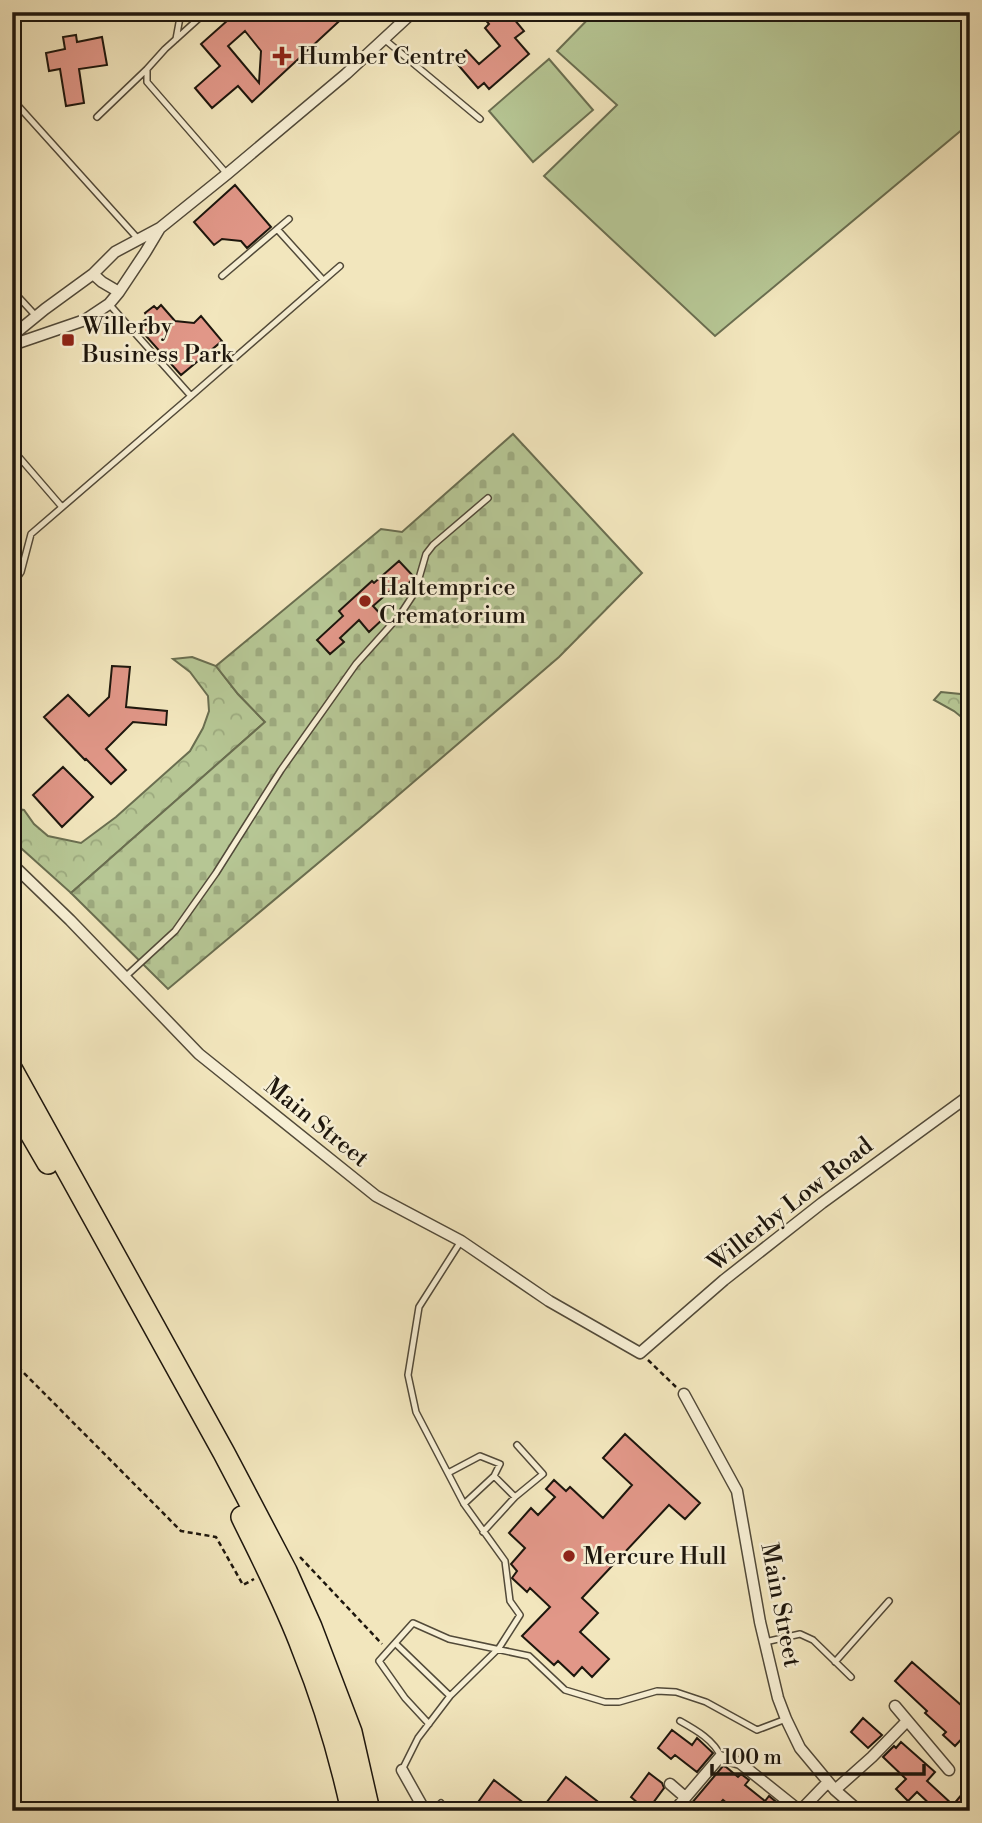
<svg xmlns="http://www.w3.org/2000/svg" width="982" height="1823" viewBox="0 0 982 1823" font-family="'Libre Bodoni',serif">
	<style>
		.forest { fill: url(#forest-crowns); stroke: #6a6e50; stroke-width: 2 }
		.cemetery { fill: url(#cemetery-stones); stroke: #6a6e50; stroke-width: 2 }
		.green { fill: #b6c694; stroke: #6a6e50; stroke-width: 2 }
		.building { fill: #e19788; stroke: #1d160d; stroke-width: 2; fill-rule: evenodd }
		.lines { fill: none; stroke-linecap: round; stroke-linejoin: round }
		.lane-casing { stroke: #524a39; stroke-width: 8 }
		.street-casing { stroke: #524a39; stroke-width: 13 }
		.highway-casing { stroke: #1d160d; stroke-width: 24 }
		.path { stroke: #1d160d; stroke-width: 2.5; stroke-dasharray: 5 3.5; stroke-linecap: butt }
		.lane { stroke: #f7efd4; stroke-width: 5 }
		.street { stroke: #f7efd4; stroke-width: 10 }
		.highway { stroke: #f2e6bd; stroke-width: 21 }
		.poi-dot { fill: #8f2418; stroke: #f7efd4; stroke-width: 2.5 }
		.labels { text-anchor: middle; stroke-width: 5; stroke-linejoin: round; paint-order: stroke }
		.poi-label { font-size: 24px; fill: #1d160d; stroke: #f7efd4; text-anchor: start }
		.street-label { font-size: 24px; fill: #1d160d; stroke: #f7efd4 }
	</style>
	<defs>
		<pattern id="forest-crowns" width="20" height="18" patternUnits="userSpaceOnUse" patternTransform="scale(1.75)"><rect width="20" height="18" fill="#b6c694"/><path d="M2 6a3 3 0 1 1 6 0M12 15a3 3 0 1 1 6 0" fill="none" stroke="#9ca97e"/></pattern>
		<pattern id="cemetery-stones" width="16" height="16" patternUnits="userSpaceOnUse" patternTransform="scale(1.75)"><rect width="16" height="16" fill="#b6c694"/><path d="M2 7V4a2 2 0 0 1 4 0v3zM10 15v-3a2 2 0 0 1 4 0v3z" fill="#9ca97e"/></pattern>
	</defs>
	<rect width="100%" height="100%" fill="#f2e6bd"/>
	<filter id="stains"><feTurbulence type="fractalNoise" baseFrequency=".00286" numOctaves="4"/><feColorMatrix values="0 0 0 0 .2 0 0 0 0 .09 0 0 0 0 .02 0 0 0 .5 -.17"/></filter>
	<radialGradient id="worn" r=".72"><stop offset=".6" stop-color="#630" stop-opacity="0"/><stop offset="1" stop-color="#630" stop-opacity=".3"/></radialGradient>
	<path class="forest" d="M192 657 216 666 238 694 265 722 71 893 12 840V808L24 810 34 824 48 836 81 843 116 817 190 751 203 728 209 711 208 696 190 672 173 659Z
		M941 692 970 695V724L954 711 934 700Z"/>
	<path class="cemetery" d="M513 434 642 573 559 657 360 828 168 989 71 893 265 722 238 694 216 666 381 529 402 532Z"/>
	<path class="green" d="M595 12H970V123L715 336 544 176 617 105 557 51Z
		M549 59 593 110 533 162 489 111Z"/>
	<path class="building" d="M237 12H304L321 14 323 12H349L252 102 238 86 212 108 195 88 220 66 201 44ZM245 31 261 51 259 83 228 46Z
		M479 12H494L501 20 509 13 524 31 515 38 529 54 489 89 484 83 478 88 454 60 466 50 479 64 500 46 485 28 489 24Z
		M76 35 77 42 102 37 107 65 79 69 84 103 66 106 60 69 49 71 46 53 65 49 63 37Z
		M235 185 271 227 247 248 241 241 222 239 214 245 194 222Z
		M161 305 175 321 194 323 201 316 222 341 181 375 137 326 148 318 145 313 154 306 157 309Z
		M399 561 414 577 413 579 396 595 391 590 373 606 384 618 369 632 359 620 340 638 344 642 330 654 317 640 343 616 339 611 372 581 374 583Z
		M112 666 130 667 126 707 167 711 166 725 133 722 106 749 126 770 111 784 86 759 85 760 44 717 68 695 89 716 109 697Z
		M63 767 93 797 62 827 33 795Z
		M625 1434 700 1503 685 1519 669 1505 582 1598 598 1613 580 1632 609 1659 592 1677 582 1667 574 1676 558 1661 554 1665 522 1636 550 1607 530 1588 527 1592 512 1578 517 1571 511 1564 525 1548 509 1533 531 1508 538 1515 555 1497 546 1489 554 1480 566 1491 570 1487 603 1518 632 1485 603 1458Z
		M912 1662 970 1713V1730L955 1746 943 1735 946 1732 925 1713 927 1711 895 1681Z
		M863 1718 882 1735 868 1748 851 1732Z
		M672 1730 692 1745 697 1738 713 1753 697 1772 675 1755 671 1759 658 1748Z
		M901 1742 935 1772 927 1781 953 1805 963 1793 970 1799V1811H937L917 1792 908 1801 896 1789 906 1779 883 1757 894 1746 896 1748Z
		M723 1766 726 1767 738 1777 741 1774 749 1780 745 1785 765 1801 769 1796 787 1811H736L723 1800 713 1811H685Z
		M649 1773 662 1783 664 1788 647 1811 631 1797Z
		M566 1777 610 1811H540Z
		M494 1780 534 1811H484L476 1805Z"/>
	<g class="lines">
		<g class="lane-casing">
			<path id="lane" d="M206 12 165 49 147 69V82L227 174
				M176 39 181 12
				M384 39 480 119
				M12 99 139 240
				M97 117 147 69
				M277 229 323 280
				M222 276 289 219
				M12 290 36 316
				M109 304 191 396 340 266
				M12 449 62 507
				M12 585 21 572 31 534 191 396
				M124 978 175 931 216 873 281 770 356 664 400 615 415 592 426 554 433 545 488 498
				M448 1473 480 1456 500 1464 494 1476 464 1504
				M494 1476 515 1497
				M483 1532 515 1497 543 1474 517 1445
				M765 1642 800 1634 813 1640 851 1677
				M395 1643 450 1696
				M835 1662 889 1601
				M680 1721C696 1730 714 1740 721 1757
				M429 1724 405 1698 379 1661 413 1623 449 1639 529 1656 565 1690 605 1702H619L657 1691 676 1692 706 1702 757 1730 786 1719
				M402 1770 418 1738 450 1696 499 1648 520 1615 510 1601 505 1561 464 1504 416 1412 408 1375 419 1307 461 1241
				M433 1811 441 1803"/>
		</g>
		<g class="street-casing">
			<path id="street" d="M93 274 115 252 160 228 227 174 346 74 413 12
				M119 292 145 253 160 228
				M12 336 45 309 93 274 102 282 119 292 109 304 85 320 12 345
				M12 864 70 920 199 1054 376 1196 461 1241 549 1301 640 1353 724 1280 822 1203 970 1095
				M684 1394 737 1491 760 1622 778 1698 786 1719 800 1748 835 1790 859 1811
				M895 1706 949 1770
				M970 1762 967 1769 970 1779
				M402 1770 425 1811
				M670 1784 685 1797
				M835 1790 872 1757 907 1721
				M674 1811 720 1757 740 1763 800 1811
				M800 1811 828 1782"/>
		</g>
		<g class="highway-casing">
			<path id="highway" d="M12 1070 224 1453 286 1571 311 1627 351 1732 369 1811
				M12 1101 48 1163
				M242 1517C263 1560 286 1604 303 1650 324 1702 340 1756 352 1811"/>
		</g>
		<path class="path" d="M648 1360 676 1387
			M12 1361 181 1531 216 1537 243 1585 254 1579
			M300 1557 382 1644"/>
		<use href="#lane" class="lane"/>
		<use href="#street" class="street"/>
		<use href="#highway" class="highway"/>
	</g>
	<g class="poi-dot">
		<path d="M278.5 45.5h7v7h7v7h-7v7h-7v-7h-7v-7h7z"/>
		<rect x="61" y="333" width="14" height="14" rx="3.5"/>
		<circle cx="365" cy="601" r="7"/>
		<circle cx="569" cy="1556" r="7"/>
	</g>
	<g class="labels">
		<g class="poi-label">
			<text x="298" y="64">Humber Centre</text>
			<text x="82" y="334">Willerby<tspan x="82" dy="28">Business Park</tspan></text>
			<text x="379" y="595">Haltemprice<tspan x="379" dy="28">Crematorium</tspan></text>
			<text x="583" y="1564">Mercure Hull</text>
		</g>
		<g class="street-label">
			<text transform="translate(317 1122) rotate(39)" y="8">Main Street</text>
			<text transform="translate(790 1204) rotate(-38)" y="8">Willerby Low Road</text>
			<text transform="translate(781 1605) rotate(79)" y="8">Main Street</text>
		</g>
	</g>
	<rect width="982" height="1823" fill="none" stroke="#f2e6bd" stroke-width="42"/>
	<rect x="14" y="14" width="954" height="1795" fill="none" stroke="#1d160d" stroke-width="3.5"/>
	<rect x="21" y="21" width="940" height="1781" fill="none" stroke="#1d160d" stroke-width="2"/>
	<path d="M712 1764v10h212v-10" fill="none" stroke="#1d160d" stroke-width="3.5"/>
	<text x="723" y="1764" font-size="21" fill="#1d160d" stroke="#f7efd4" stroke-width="5" paint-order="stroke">100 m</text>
	<rect width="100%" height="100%" filter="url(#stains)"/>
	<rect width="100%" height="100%" fill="url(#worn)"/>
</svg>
